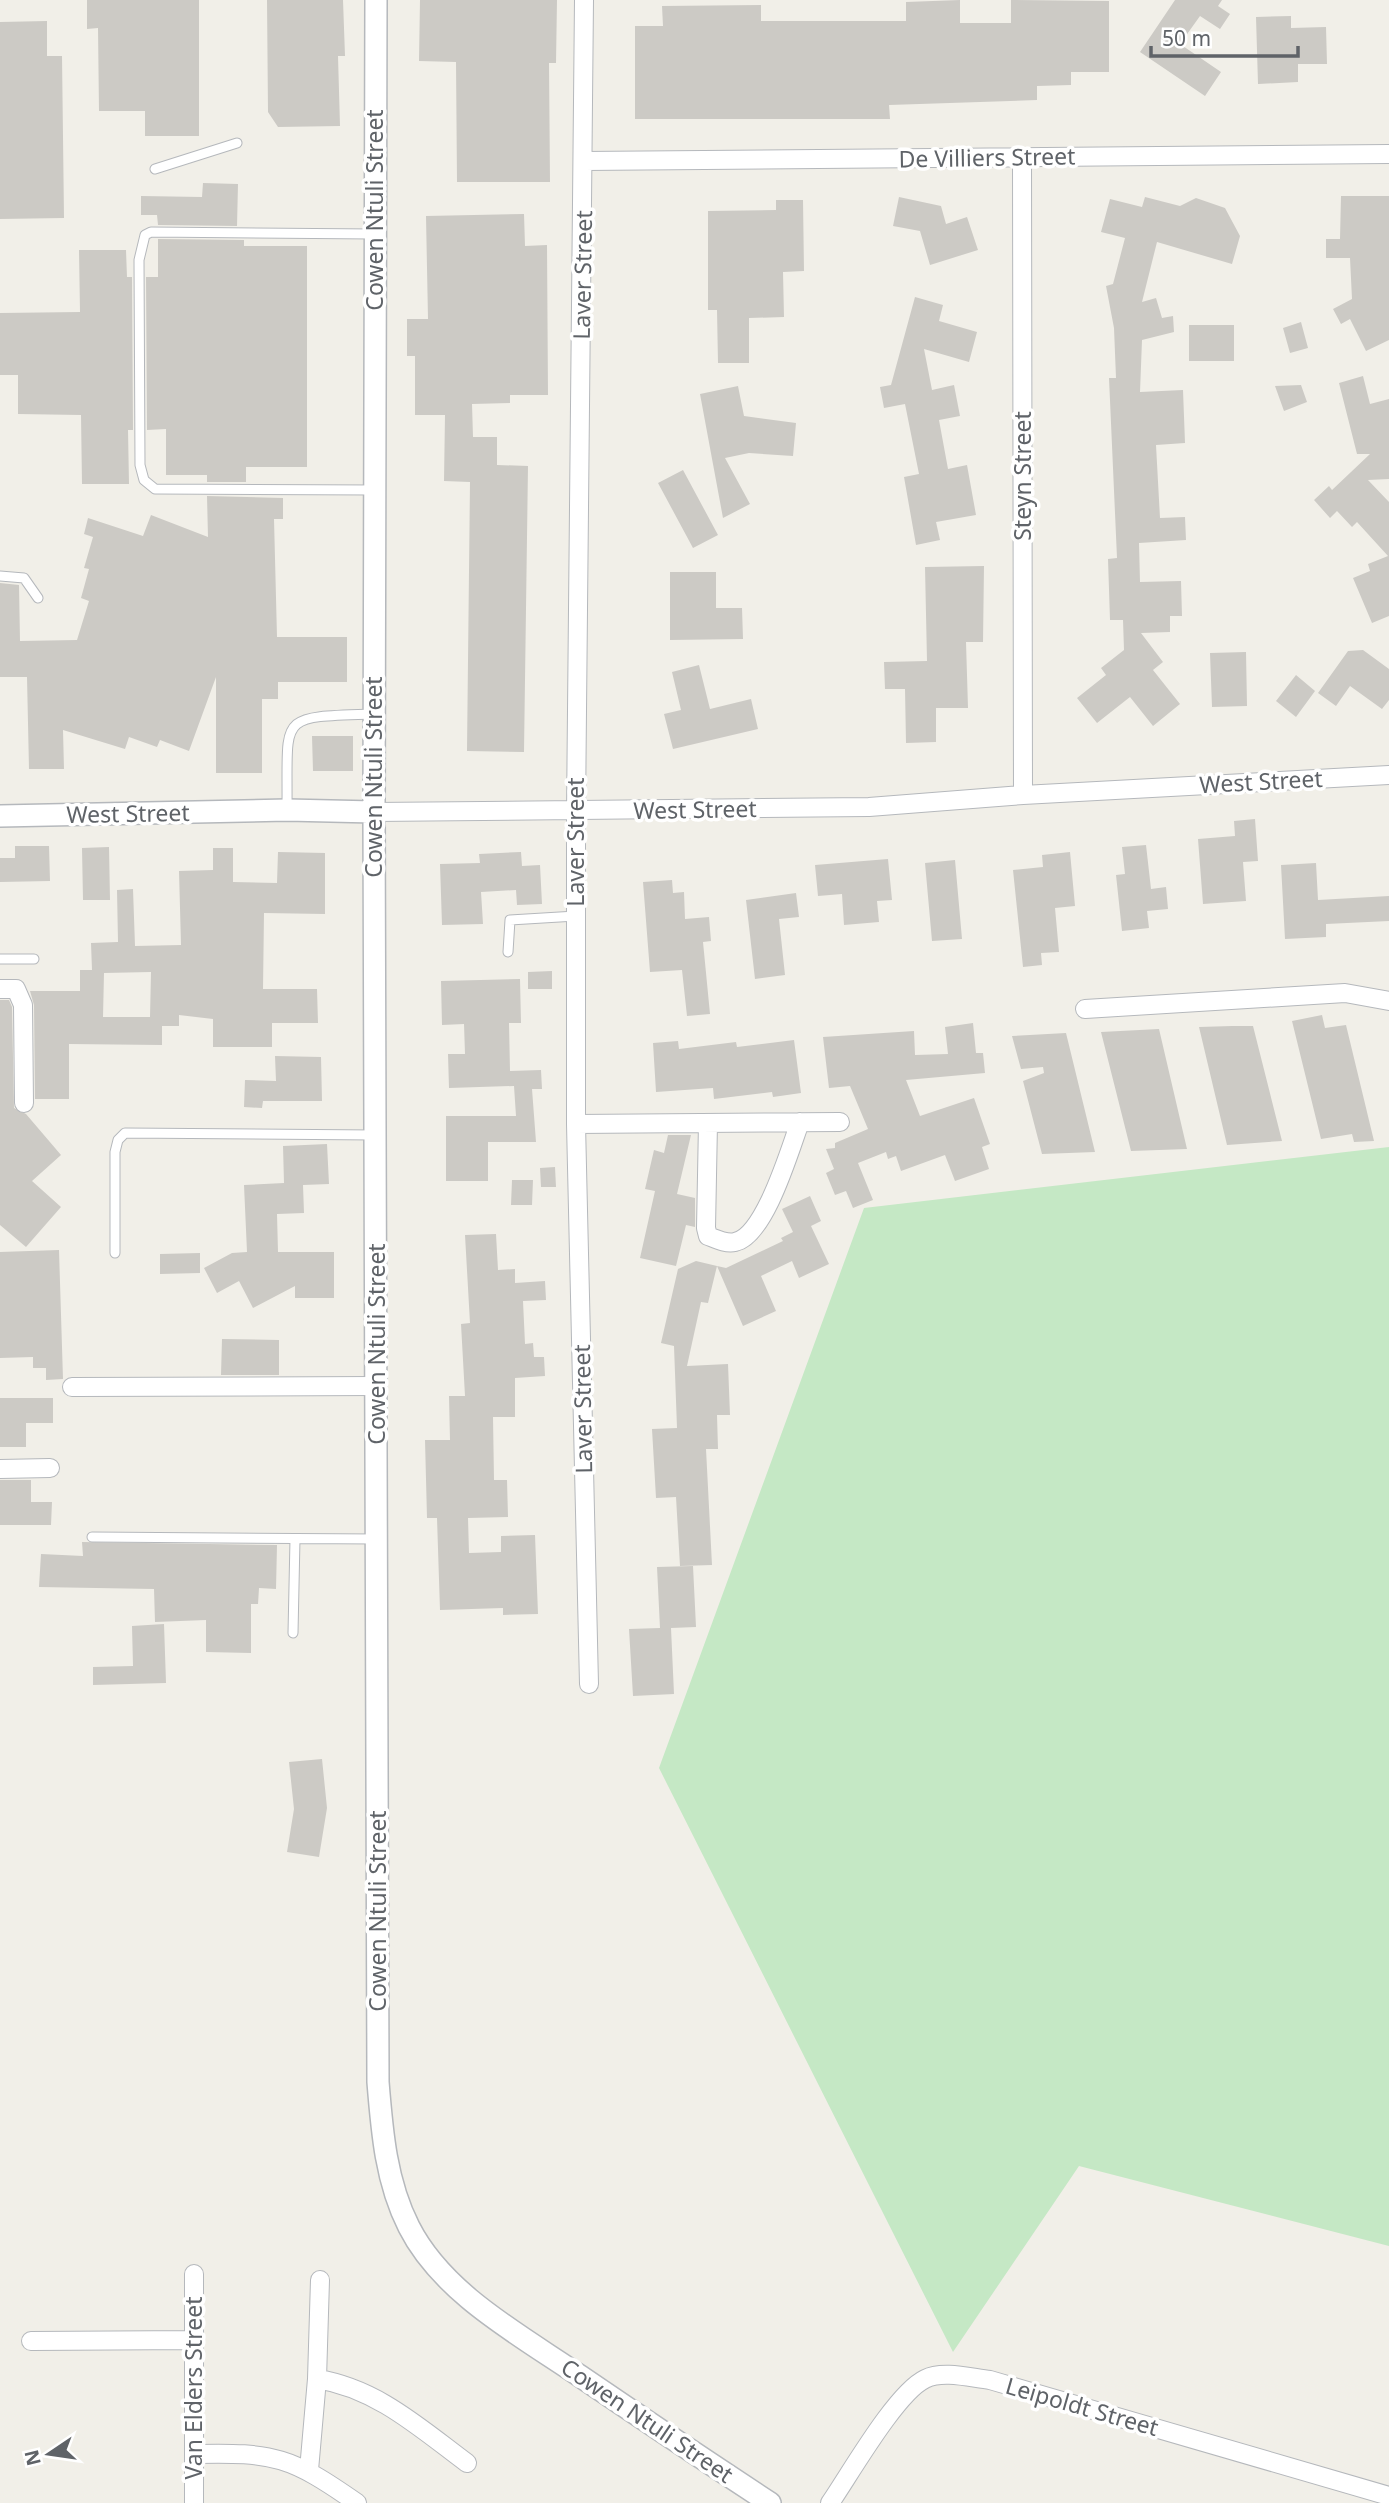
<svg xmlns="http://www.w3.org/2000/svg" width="1389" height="2503" viewBox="0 0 1389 2503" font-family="'Noto Sans',sans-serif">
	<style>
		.green { fill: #c5e8c5 }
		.building { fill: #cccac5; fill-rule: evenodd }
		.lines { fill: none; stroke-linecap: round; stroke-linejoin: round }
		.service-casing { stroke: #b5b8bc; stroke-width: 11 }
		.minor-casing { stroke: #b5b8bc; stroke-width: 20 }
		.tertiary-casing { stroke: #b5b8bc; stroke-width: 24 }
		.service { stroke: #fff; stroke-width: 9 }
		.minor { stroke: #fff; stroke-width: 18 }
		.tertiary { stroke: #fff; stroke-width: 21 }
		.labels { text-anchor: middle; stroke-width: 7; stroke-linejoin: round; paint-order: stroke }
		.street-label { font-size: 23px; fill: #5f6368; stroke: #fff }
	</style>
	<rect width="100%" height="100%" fill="#f1efe8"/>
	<path class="green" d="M1389 1147V2246L1079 2166 953 2352 659 1768 864 1208Z"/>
	<path class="building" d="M87 0H199V136H145V111H99L98 28 87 29Z
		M267 0H343L345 56H338L340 126 278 127 268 112Z
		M420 0H557L556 63H549L550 182H457L456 62 419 61Z
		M960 0V23H1011V0L1109 1V72H1071V85L1037 86V100L889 105 890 119H635V26H663L662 6 761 5V21H906V2Z
		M1175 0H1222L1218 6 1230 14 1220 29 1200 16 1180 44 1221 72 1205 96 1140 52Z
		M1291 16V28L1326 27 1327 64H1298V82L1258 84 1256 17Z
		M47 21V56H62L64 218 0 219V22Z
		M203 183 238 184 237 226 158 225 157 215H141V196L202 197Z
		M1341 196H1389V340L1366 351 1350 319 1341 324 1333 309 1352 299 1350 258H1326V239H1340Z
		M899 197 941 206 946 224 967 217 978 250 930 265 920 231 893 226Z
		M1145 197 1180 206 1196 198 1225 208 1240 236 1232 264 1157 242 1142 302 1156 298 1162 318 1173 316 1174 332 1142 340 1140 392 1183 390 1185 443 1156 445 1160 518 1185 517 1186 540 1139 543 1140 582 1181 581 1182 616H1170V632L1141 633 1163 662 1153 670 1180 704 1153 726 1130 697 1097 723 1077 698 1106 675 1101 668 1124 650 1123 620H1110L1108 559 1117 558 1109 378H1116L1114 328 1106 286 1113 284 1125 238 1101 232 1110 199 1142 207Z
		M776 200H803L804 271 783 272 784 317 749 318V363H718L717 310H708V211L776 210Z
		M524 214 525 246 547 245 548 395H510V403L472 404 473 437H497V465L528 466 524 752 467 751 470 482 444 481 445 415H415V356H407V319H428L426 216Z
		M158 239 244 240V246H307V467H246V482H207V475H166V429L147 430 146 277H158Z
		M79 250H126L127 277H132L133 430H128L129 484H82L81 415 18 414V375H0V313L80 312Z
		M915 297 943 305 939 321 977 332 969 362 924 349 932 390 954 385 960 416 939 420 948 469 967 465 976 515 936 522 940 540 916 545 904 477 919 474 905 404 884 408 880 387 891 385Z
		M1301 322 1308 348 1290 353 1283 328Z
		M1189 325H1234V361H1189Z
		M1363 376 1370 404 1389 399V479L1368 480 1389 502V616L1372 623 1353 578 1370 571 1368 564 1388 556 1357 522 1352 527 1337 511 1330 518 1314 500 1329 486 1332 490 1370 454H1357L1339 383Z
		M1301 385 1307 402 1284 411 1275 386Z
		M738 386 744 416 796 423 793 456 749 453 725 458 750 504 723 518 700 394Z
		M683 470 718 535 693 548 658 483Z
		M207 496 283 498V519H274L277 637H347V682H278V699H262V773H216V677L189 751 160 740 157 747 129 737 125 749 63 730 64 769H29L27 677H0V583L19 585 20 641 77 640 89 601 81 598 89 569 84 568 93 537 84 534 88 518 143 536 151 515 208 537Z
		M984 566 983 642H966L968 708H936V742L906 743 905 689H885L884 662 927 661 925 567Z
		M670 572H716V608H742L743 639 670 640Z
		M1363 650 1389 669V700L1382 709 1350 686 1336 706 1318 693 1348 651Z
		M1246 652 1247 706 1212 707 1210 653Z
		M699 665 710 709 751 699 758 729 673 749 664 714 681 710 672 672Z
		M1296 675 1315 691 1296 717 1276 701Z
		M312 736H353V771H313Z
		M1255 819 1258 861 1243 862 1246 901 1203 904 1198 839 1235 836 1234 821Z
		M1146 845 1151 889 1166 887 1168 909 1147 911 1149 928 1122 931 1116 875 1125 874 1122 847Z
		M15 846H49L50 881 0 882V858H15Z
		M109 847 110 900H83L82 848Z
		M213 848H233V882L277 883 278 852 325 853V914L264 913 263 989H317L318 1023H272V1047H213V1019L179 1015V1026H162V1045L69 1044V1099H35L34 1005 30 991H80V970H92L91 943 118 942 117 890 133 889 135 946 181 945 179 871 213 870ZM151 972 150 1017H103L104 973Z
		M521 852 522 866 540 865 542 904 517 905 516 890 481 892 483 924 442 925 440 864 480 863 479 854Z
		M1070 852 1075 906 1055 908 1059 952 1041 953 1042 965 1023 967 1013 870 1043 867 1042 855Z
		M888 859 892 900 877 901 879 922 844 925 842 894 818 896 815 865Z
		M955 860 962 939 932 941 925 863Z
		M1316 863 1318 900 1389 896V921L1326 924V937L1285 939 1281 865Z
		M672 880 673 893 684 892 685 919 709 917 711 941 703 942 710 1014 687 1016 682 970 650 972 643 882Z
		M796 893 799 917 779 919 785 975 755 979 746 900Z
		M552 971V989H528V972Z
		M520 979 521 1023H509L510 1071 541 1070 542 1089H532L536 1142H488V1181H446V1116H516L514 1086 449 1088 448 1054H465L464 1024 442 1025 441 981Z
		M0 1000H9L12 1007 14 1108 26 1114 61 1155 32 1181 61 1207 26 1247 0 1225Z
		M1322 1015 1325 1028 1346 1025 1374 1141 1354 1142 1352 1134 1321 1139 1292 1021Z
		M973 1023 976 1053H983L985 1073 906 1080 920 1116 974 1098 990 1144 982 1147 989 1169 955 1181 945 1155 901 1171 896 1156 888 1159 886 1152 858 1163 873 1200 853 1208 846 1191 835 1195 826 1173 834 1169 826 1149 835 1148V1143L868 1129 850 1086 829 1088 823 1037 914 1031 915 1055 948 1054 945 1027Z
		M1232 1026H1253L1282 1141 1227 1145 1199 1027Z
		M1159 1029 1187 1149 1131 1151 1101 1032Z
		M1066 1033 1095 1152 1042 1154 1023 1081 1044 1073 1043 1067 1021 1069 1012 1036Z
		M794 1040 801 1093 773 1097 772 1092 714 1099 713 1088 656 1092 653 1043 678 1041 679 1049 736 1042 737 1047Z
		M275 1056 321 1057 322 1101H263L262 1108 244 1107 245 1080 276 1081Z
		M668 1135H691L677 1194 695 1198V1227L686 1225 676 1266 640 1258 655 1191 645 1189 654 1150 664 1153Z
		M327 1144 329 1184 303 1185 304 1213 277 1214 278 1252H334V1298H295V1286L253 1308 239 1281 217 1293 204 1268 232 1253 247 1252 244 1185 284 1183 283 1146Z
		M555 1167 556 1187H541L540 1168Z
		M512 1180H533L532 1205H511Z
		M810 1196 821 1221 811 1226 829 1264 799 1278 792 1261 761 1276 776 1311 743 1326 717 1266 726 1268 783 1241 781 1238 793 1232 782 1209Z
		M496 1234 498 1270 515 1269V1283L545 1281 546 1300 523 1301 525 1344 533 1343 534 1357H544L545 1376 515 1378V1417H493L494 1480H507L508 1517 468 1518 469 1553 501 1552V1536L535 1535 538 1614 503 1615V1608L440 1610 437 1518H427L425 1440H450L449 1396H465L461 1324 470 1323 465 1235Z
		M59 1250 63 1379 46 1380V1368H33V1357L0 1358V1252Z
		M200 1253V1273L160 1274V1254Z
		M696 1261 717 1266 708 1303 701 1302 687 1366 728 1364 730 1415H717L718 1449H706L712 1565 680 1566 676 1497 656 1498 652 1429 677 1428 674 1346 661 1343 678 1269Z
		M222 1339 279 1340V1375H221Z
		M0 1398H53V1423H26V1447H0Z
		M0 1480H31V1502H52L51 1525H0Z
		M82 1542 277 1545 276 1589 259 1588 258 1604H251V1653L206 1652V1620L155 1622 154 1589 39 1587 41 1554 83 1556Z
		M693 1566 696 1627 671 1628 674 1694 633 1696 629 1629 660 1628 657 1567Z
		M164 1624 166 1683 93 1685V1667L133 1666 132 1626Z
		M322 1759 327 1808 319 1857 287 1852 294 1809 289 1762Z"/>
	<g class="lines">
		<g class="service-casing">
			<path id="service" d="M155 169 237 143
				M374 234 151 232 145 235 139 260 140 465 144 480 155 489 374 490
				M0 576 24 578 38 598
				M287 808C288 714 276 717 374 714
				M508 952 510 920 576 916
				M0 959H34
				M115 1253V1152L118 1140 125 1133 374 1135
				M92 1537 377 1539
				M293 1633 295 1539"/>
		</g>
		<g class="minor-casing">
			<path id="minor" d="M584 0 576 813V1124L589 1684
				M1022 157 1023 795
				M584 161 1389 154
				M374 812 869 807 1023 795 1389 775
				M0 989H16L23 1005 24 1103
				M1085 1009 1345 993 1389 1001
				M708 1123 706 1228 708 1236C716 1239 726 1244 735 1242 765 1236 790 1149 800 1122
				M576 1124 840 1122
				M72 1387 377 1386
				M0 1469 50 1468
				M194 2274V2503
				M31 2341 194 2340
				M317 2379C376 2388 420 2428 467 2463
				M194 2454C275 2452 291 2457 357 2503
				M309 2470 317 2379 320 2280
				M830 2503C850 2474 896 2393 925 2379 943 2370 971 2378 990 2380L1389 2496"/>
		</g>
		<g class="tertiary-casing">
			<path id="tertiary" d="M376 0 374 812 378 2082C382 2132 386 2182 409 2227 443 2294 520 2335 580 2376 643 2419 706 2461 770 2503
				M0 816 287 810 374 812"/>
		</g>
		<use href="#service" class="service"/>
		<use href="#minor" class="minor"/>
		<use href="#tertiary" class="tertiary"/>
	</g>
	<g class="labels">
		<g class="street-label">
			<text transform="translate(987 158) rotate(-1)" y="8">De Villiers Street</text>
			<text transform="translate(375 210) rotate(-90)" y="8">Cowen Ntuli Street</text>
			<text transform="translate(583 275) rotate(-89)" y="8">Laver Street</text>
			<text transform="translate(1023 476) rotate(-90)" y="8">Steyn Street</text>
			<text transform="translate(374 777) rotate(-90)" y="8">Cowen Ntuli Street</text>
			<text transform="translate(1261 782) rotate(-3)" y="8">West Street</text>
			<text transform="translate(695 810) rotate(-1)" y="8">West Street</text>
			<text transform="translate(128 814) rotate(-1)" y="8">West Street</text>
			<text transform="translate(576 842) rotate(-90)" y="8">Laver Street</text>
			<text transform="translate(377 1344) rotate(-90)" y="8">Cowen Ntuli Street</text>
			<text transform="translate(583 1409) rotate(-91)" y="8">Laver Street</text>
			<text transform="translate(378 1911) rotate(-90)" y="8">Cowen Ntuli Street</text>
			<text transform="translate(194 2388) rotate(-90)" y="8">Van Elders Street</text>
			<text transform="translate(1082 2407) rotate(16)" y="8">Leipoldt Street</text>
			<text transform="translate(647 2421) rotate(34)" y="8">Cowen Ntuli Street</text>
		</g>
	</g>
	<g transform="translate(49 2454) rotate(257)" stroke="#ffffff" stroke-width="5" paint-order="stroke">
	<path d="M0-5L12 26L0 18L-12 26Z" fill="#5f6368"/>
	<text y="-10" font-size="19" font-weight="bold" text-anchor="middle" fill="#5f6368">N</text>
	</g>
	<path d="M1151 46v10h147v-10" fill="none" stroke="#5f6368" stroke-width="3.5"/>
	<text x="1162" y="46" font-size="21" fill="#5f6368" stroke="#ffffff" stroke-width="5" paint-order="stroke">50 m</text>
</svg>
